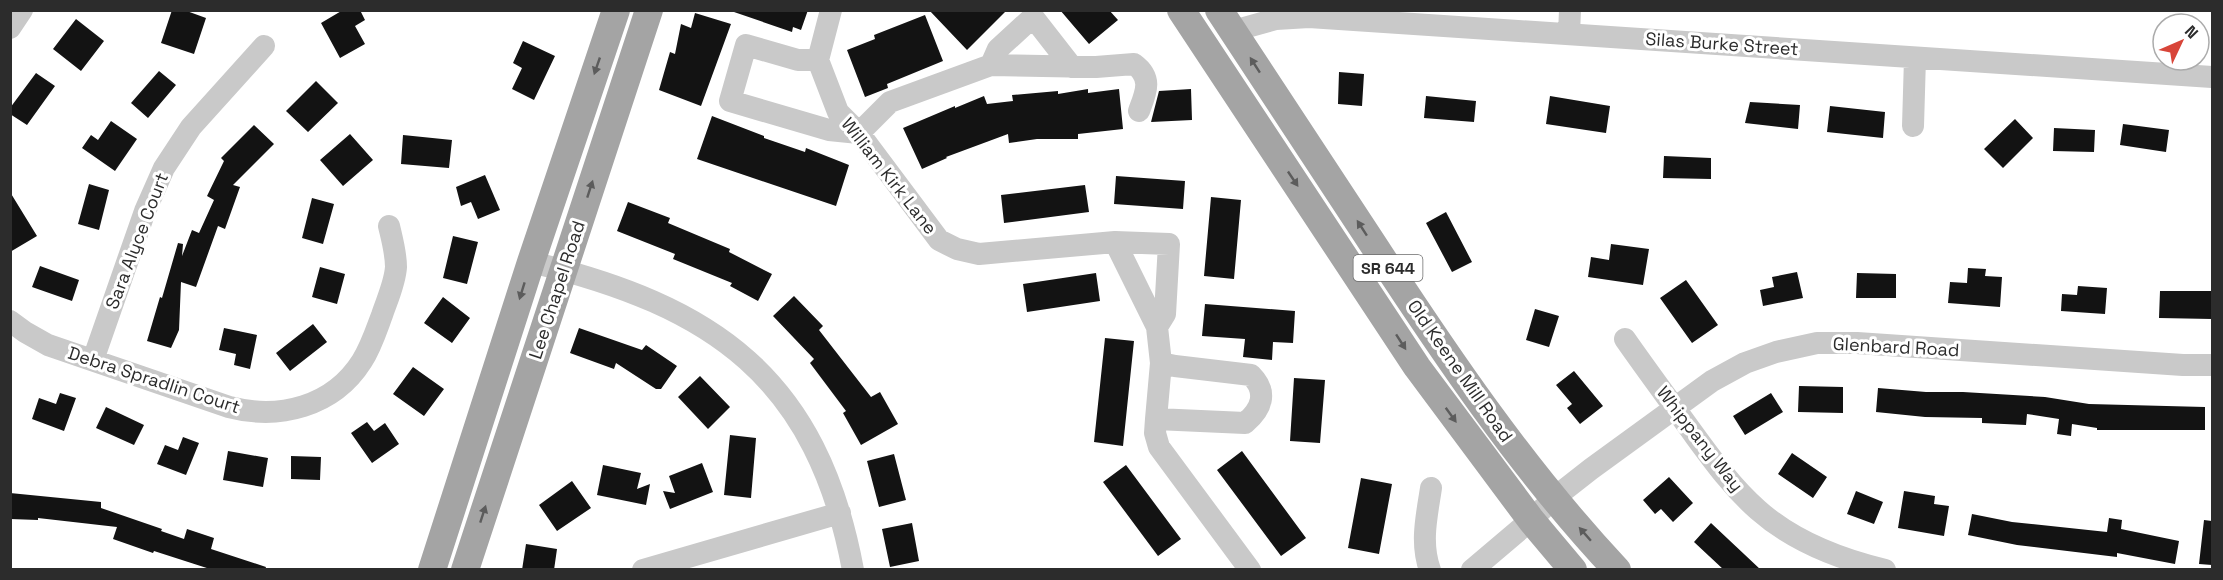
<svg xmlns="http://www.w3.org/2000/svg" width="2223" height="580" viewBox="0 0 2223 580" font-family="'Space Grotesk',sans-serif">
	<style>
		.building { fill: #131313 }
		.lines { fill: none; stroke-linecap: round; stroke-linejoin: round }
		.minor { stroke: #c9c9c9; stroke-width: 22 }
		.major { stroke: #a4a4a4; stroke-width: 28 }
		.oneway { fill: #5c5c5c }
		.labels { text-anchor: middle; stroke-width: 6; stroke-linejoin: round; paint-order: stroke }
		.shield { fill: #fff; stroke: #6b6b6b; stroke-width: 1.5 }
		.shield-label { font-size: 16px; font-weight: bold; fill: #2c2c2c }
		.street-label { font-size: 18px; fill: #2c2c2c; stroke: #fff }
	</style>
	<rect width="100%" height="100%" fill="#fff"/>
	<path class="building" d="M172 10H184L206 18 194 54 161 43Z
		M343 10H360L365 20 355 26 365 44 340 58 321 23Z
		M734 10H808L801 30 793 27 792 32 734 12Z
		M929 10H1007L967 50Z
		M1060 10H1109L1118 20 1089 44Z
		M695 13 731 24 701 106 659 90 670 52 675 54 681 24 691 28Z
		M925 15 943 61 887 84 888 88 865 97 847 50 875 39 874 35Z
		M76 19 104 41 81 71 53 49Z
		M523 41 555 56 534 100 512 89 522 68 513 63Z
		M159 71 176 85 148 118 131 103Z
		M1339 72 1364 74 1362 106 1338 104Z
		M36 73 55 86 27 125 10 114V108Z
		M316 81 338 103 308 132 286 111Z
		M1088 89V93L1119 89 1123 129 1078 134V139H1037L1009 143 1008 134 946 157 947 158 922 169 903 128 955 106V108L984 96 987 104 1013 101 1012 95 1058 91V94Z
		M1191 89 1192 120 1151 122 1159 91Z
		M1426 96 1476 101 1474 122 1424 118Z
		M1550 96 1610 106 1606 133 1546 124Z
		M1750 102 1800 105 1798 129 1745 123Z
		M1830 106 1885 112 1883 138 1827 132Z
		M712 116 764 136V138L805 152 806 148 849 165 836 206 697 159Z
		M2015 119 2033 138 2003 168 1984 149Z
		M111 121 137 139 115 171 82 148 91 135 98 140Z
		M2123 124 2169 130 2166 152 2120 145Z
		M254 125 274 144 233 185 240 187 225 229 218 226 196 287 181 282 179 330 171 348 147 341 160 297 162 298 178 243 183 244 182 256 192 230 199 233 214 200 207 196 224 161 221 158Z
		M2054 128 2095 130 2094 152 2053 151Z
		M350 134 373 160 343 186 320 160Z
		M403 135 452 140 449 168 401 164Z
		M1664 156 1711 158V179L1663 178Z
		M485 175 500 210 478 219 471 202 461 206 456 187Z
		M1116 176 1185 181 1183 209 1114 204Z
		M89 184 109 190 99 230 78 224Z
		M1085 185 1089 212 1004 223 1001 195Z
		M10 192 37 236 10 252Z
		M1211 197 1241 200 1234 279 1204 276Z
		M312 198 334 204 323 244 302 238Z
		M628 202 670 218 668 223 730 249 729 252 772 274 758 301 730 286 732 283 673 259 675 254 617 231Z
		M1446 212 1472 262 1452 272 1426 223Z
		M453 236 478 242 467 284 443 278Z
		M1611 244 1649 249 1643 285 1588 277 1591 257 1609 260Z
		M40 266 79 280 72 301 32 287Z
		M320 267 345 274 337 304 312 297Z
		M1968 268 1986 269 1985 276 2002 277 2000 307 1948 303 1950 282 1967 283Z
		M1797 272 1803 298 1763 306 1760 290 1774 287 1772 277Z
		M1096 273 1100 301 1027 312 1023 284Z
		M1857 273 1896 274V298H1856Z
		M1686 280 1718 325 1692 343 1660 298Z
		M2078 286 2107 288 2105 314 2061 311 2062 294 2077 295Z
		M2160 291H2212V319L2159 318Z
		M794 296 823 326 819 330 871 397 880 392 898 424 861 445 843 413 846 411 810 363 814 359 773 316Z
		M443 297 470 318 452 343 424 323Z
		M1205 304 1295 311 1293 343 1273 342 1272 360 1243 357 1245 339 1202 336Z
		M1535 309 1559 316 1549 347 1526 340Z
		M313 324 327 342 290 371 276 353Z
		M224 328 257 335 250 369 234 365 236 354 219 350Z
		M579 328 642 350 646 345 677 366 661 389H656L616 363 614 369 570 353Z
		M1105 338 1134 341 1123 446 1094 442Z
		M413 367 444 389 424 416 393 394Z
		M1574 371 1603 406 1580 424 1567 408 1572 404 1556 385Z
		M700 376 730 407 708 429 678 397Z
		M1294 378 1325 380 1320 443 1290 441Z
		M1799 386 1843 387V413L1798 412Z
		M1878 388 1926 392H1963L2045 397 2089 404 2205 407V430H2097V428L2072 424 2071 436 2057 434 2059 419 2027 414 2026 425 1982 423V418L1925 417 1876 412Z
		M60 393 76 398 64 431 32 419 39 398 56 404Z
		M1771 393 1783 412 1745 435 1733 416Z
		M106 407 144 425 134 445 96 428Z
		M367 422 374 431 385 423 399 444 372 463 351 433Z
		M730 435 756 438 751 498 724 495Z
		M183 437 199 443 186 475 157 464 165 445 178 450Z
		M228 451 268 458 263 487 223 480Z
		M1242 451 1306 538 1281 556 1217 470Z
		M1792 453 1827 477 1813 498 1778 474Z
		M894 454 906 500 879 507 867 461Z
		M291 456 321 457 320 480 291 479Z
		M702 463 713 492 670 509 663 491 675 493 669 476Z
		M603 465 641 473 637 489 650 484 646 505 597 495Z
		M1126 465 1181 539 1158 556 1103 482Z
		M1669 477 1693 503 1673 522 1661 509 1655 514 1643 500Z
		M1361 478 1392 484 1379 554 1348 548Z
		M572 481 591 508 557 531 539 505Z
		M1856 491 1883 502 1874 524 1847 514Z
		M1904 491 1935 496 1934 504 1949 506 1944 536 1898 528Z
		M10 493 101 502V508L162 529 161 531 184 539 187 529 214 538 211 549 266 567 265 570H213L154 551 153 553 113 539 117 527 38 518V520L10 519Z
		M1972 514 2012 522 2107 532 2109 518 2122 520 2121 529 2179 541 2175 564 2117 553V557L2017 545 1968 535Z
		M2204 520 2212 521V565L2199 564Z
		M912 523 919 561 890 567 882 529Z
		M1711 523 1761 570H1724L1694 542Z
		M526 544 557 549 554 570H522Z"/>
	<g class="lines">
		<path class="minor" d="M831 10 818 60 838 112 859 133 939 240 957 249 979 254 1115 242 1169 244 1165 314 1157 327 1161 363 1156 419 1245 423C1262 409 1268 392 1251 375L1175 366 1161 363
			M10 28 22 10
			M1233 31 1276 19 1309 17 2212 77
			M1569 34 1570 10
			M818 60H798L746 45 730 101 829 130 859 133 890 102 991 65 998 49 1033 17 1072 67
			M991 65 1096 67 1134 64C1153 78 1146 92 1139 111
			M1913 126 1915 58
			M1115 242 1157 327
			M531 262C714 306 817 377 853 570
			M10 321 25 332 48 345 229 407C279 420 333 407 362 361 371 347 376 331 382 315 387 300 395 283 396 267 396 253 392 239 389 226
			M1625 339C1648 372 1672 404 1695 436 1714 462 1733 488 1758 510 1794 542 1839 559 1885 570
			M93 360 145 211 164 168 191 127 264 46
			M1156 419 1155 433 1159 447 1250 570
			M643 570 840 513
			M1430 570C1420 543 1427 515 1431 488
			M1472 570 1531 520 1554 498 1591 469 1712 381 1745 363 1776 352 1817 343H1857L2183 365H2212"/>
		<path class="major" d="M1181 10 1417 367 1531 520 1573 570
			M1219 10C1269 86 1319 162 1369 238 1444 353 1522 469 1617 570
			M432 570 531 262 616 10
			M465 570 649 10"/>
	</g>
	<defs><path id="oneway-solid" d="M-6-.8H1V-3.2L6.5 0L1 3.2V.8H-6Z" transform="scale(1.5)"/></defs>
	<g class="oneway">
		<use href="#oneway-solid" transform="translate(1255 65) rotate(-123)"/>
		<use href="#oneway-solid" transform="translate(597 66) rotate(109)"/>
		<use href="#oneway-solid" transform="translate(1293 179) rotate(56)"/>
		<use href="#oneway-solid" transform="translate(590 189) rotate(-72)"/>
		<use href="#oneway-solid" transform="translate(1362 228) rotate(-123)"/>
		<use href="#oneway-solid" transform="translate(522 291) rotate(107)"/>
		<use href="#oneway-solid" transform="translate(1401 342) rotate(57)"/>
		<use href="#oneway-solid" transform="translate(1451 415) rotate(54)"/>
		<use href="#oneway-solid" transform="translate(483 514) rotate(-72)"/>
		<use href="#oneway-solid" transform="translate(1585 534) rotate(-131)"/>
	</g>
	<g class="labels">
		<rect class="shield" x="1353.5" y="255" width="69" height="26" rx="4.5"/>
		<g class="shield-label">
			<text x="1388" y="274">SR 644</text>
		</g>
		<g class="street-label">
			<text transform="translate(1722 44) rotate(4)" y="6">Silas Burke Street</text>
			<text transform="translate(889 176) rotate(52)" y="6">William Kirk Lane</text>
			<text transform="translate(137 241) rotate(-69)" y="6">Sara Alyce Court</text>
			<text transform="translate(557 290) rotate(-72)" y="6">Lee Chapel Road</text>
			<text transform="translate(1896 347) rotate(3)" y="6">Glenbard Road</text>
			<text transform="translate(1460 371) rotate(55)" y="6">Old Keene Mill Road</text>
			<text transform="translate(154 380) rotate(18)" y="6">Debra Spradlin Court</text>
			<text transform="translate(1700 439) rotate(52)" y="6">Whippany Way</text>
		</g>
	</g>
	<rect width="2223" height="580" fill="none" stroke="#2c2c2c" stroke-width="24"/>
	<g transform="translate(2181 42) rotate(46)"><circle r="28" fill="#ffffff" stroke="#ababab" stroke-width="1.5"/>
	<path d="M0-4.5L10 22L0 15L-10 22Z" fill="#d84539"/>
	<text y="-9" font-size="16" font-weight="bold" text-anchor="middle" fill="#2c2c2c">N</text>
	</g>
</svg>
